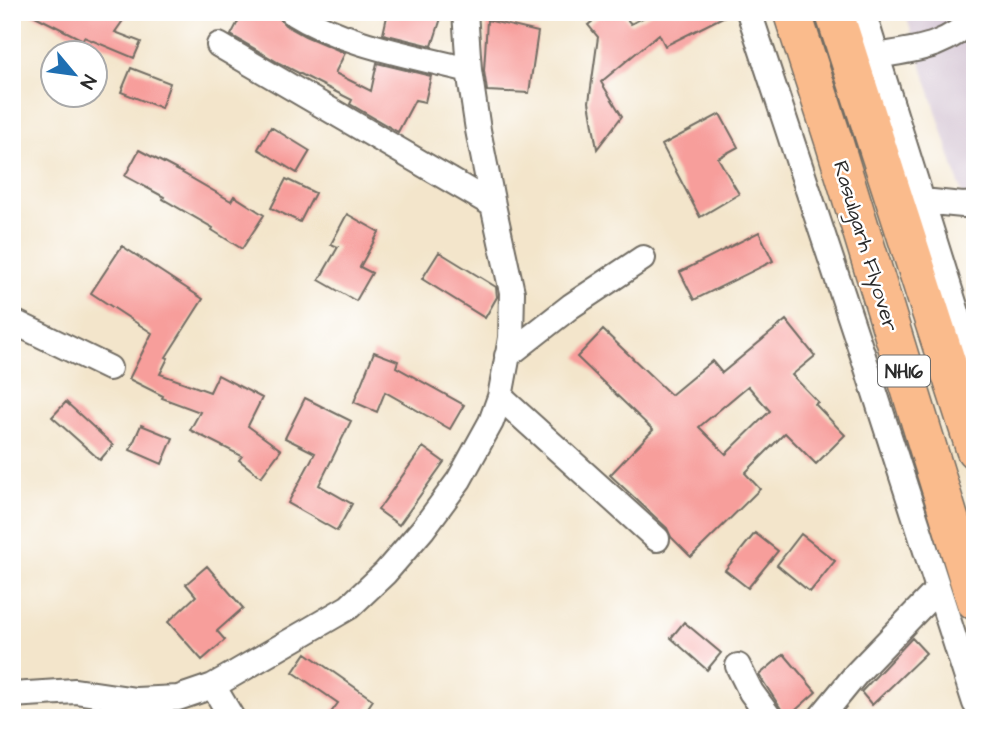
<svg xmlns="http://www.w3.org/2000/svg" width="987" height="730" viewBox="0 0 987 730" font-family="'Architects Daughter',sans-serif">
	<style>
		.industrial { fill: #cfbdce }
		.building { fill: #f79e9b; fill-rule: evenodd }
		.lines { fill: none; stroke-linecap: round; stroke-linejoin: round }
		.minor-casing { stroke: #716c63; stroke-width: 28 }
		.highway-casing { stroke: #716c63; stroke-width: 40 }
		.minor { stroke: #fff; stroke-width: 24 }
		.highway { stroke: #fabb8c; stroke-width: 37 }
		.labels { text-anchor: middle; stroke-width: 5; stroke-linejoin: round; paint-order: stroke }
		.shield { fill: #fff; stroke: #6b6b6b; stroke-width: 2 }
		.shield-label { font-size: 19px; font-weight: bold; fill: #2b2b2b }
		.street-label { font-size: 21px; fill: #2b2b2b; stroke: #fff }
	</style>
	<rect width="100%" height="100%" fill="#fff"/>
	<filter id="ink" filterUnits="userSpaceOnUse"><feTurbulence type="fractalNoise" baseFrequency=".0143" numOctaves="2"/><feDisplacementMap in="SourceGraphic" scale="14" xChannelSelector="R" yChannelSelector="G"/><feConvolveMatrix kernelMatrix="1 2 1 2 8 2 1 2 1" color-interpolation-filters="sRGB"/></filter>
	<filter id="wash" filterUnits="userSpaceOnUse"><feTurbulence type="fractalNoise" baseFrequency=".00686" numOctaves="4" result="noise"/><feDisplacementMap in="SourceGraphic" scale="28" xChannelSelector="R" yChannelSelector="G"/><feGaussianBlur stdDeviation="1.57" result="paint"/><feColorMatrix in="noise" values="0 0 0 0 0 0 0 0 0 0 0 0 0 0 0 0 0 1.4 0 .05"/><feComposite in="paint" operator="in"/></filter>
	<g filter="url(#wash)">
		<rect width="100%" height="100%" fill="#f3e5cb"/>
		<path class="industrial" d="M905 12H975V235Z"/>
		<g id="blocks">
			<path class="building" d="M27 12H129L115 32 141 42 134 58 84 37 83 40Z
				M243 12H269L278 17 285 25 305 36 345 53 335 73 371 91 377 63 431 76 425 102 415 100 398 132 350 104 352 100 279 63 231 35Z
				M388 12H443L432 46 383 34Z
				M604 12H621L631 24 654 12H733L665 46 659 34 601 82 622 116 597 149 589 102 598 37 588 25Z
				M487 20 538 32 529 93 487 91 484 71Z
				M131 68 170 83 161 108 121 92Z
				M720 114 738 147 718 158 739 194 700 217 662 145Z
				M271 127 310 151 297 173 258 149Z
				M139 150 179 171 231 201 234 196 264 215 242 249 212 230 213 228 163 199 164 197 125 176Z
				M286 179 315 193 300 222 271 208Z
				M347 214 379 232 360 267 372 273 356 301 319 280 338 247 331 244Z
				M759 232 773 261 694 300 680 272Z
				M122 246 203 299 166 357 168 358 160 374 210 392 218 375 262 398 248 426 281 450 261 477 239 460 242 456 190 430 200 412 162 398 163 396 129 379 152 333 91 293Z
				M439 252 496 287 497 297 485 318 422 279Z
				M786 320 815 356 792 375 818 402 815 404 845 435 816 464 785 433 745 473 760 489 691 557 671 537 667 528 610 475 653 430 577 357 603 330 671 395 712 361 722 373ZM748 386 770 411 726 454 699 427Z
				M374 352 398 361 396 367 464 405 450 429 385 392 377 412 354 402Z
				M305 398 351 421 319 485 352 504 337 531 288 503 315 453 285 438Z
				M66 402 113 445 100 460 52 417Z
				M141 425 173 438 162 464 130 450Z
				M423 447 444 462 399 525 378 510Z
				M755 533 778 551 748 588 725 570Z
				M801 534 835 561 810 592 777 565Z
				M207 566 243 608 217 631 225 640 202 660 168 622 196 596 186 584Z
				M684 622 721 653 707 670 671 638Z
				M912 638 926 653 872 705 861 692Z
				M306 653 373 700 361 718H327L338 703 293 672Z
				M784 654 816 692 787 718 759 675Z"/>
		</g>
	</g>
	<g filter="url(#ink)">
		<use href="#blocks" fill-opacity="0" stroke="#716c63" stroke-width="2"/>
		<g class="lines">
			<g class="minor-casing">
				<path id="minor" d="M292 12C345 45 409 55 469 70
					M749 12 867 368 975 703
					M863 12 975 370
					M219 45 493 205
					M877 56C917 49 945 48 975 17
					M922 201 963 205 975 204
					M12 321 109 368
					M507 356 571 306 643 258
					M500 397 657 539
					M738 666 751 692 770 718
					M213 686 232 718
					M12 695 75 691 136 700 178 698 213 686 349 607 385 573 423 529 459 480 491 422 500 397 511 338 512 292 493 205 478 130 469 70 465 12
					M820 718 857 673 938 589"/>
			</g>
			<g class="highway-casing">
				<path id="highway" d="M792 12 834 142 975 601
					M834 12 975 450"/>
			</g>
			<use href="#minor" class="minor"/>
			<use href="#highway" class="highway"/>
		</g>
	</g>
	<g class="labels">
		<rect class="shield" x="878" y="355.5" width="52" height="31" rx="5"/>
		<g class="shield-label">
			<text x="904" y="378">NH16</text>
		</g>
		<g class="street-label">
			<text transform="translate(866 246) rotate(73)" y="7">Rasulgarh Flyover</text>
		</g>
	</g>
	<rect width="987" height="730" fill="none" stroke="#fff" stroke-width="42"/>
	<g transform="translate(74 74) rotate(119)"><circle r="33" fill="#ffffff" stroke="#aaaaaa" stroke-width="2"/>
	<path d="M0-5L12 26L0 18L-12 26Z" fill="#1f6fb2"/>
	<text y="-10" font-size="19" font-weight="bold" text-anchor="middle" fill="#2b2b2b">N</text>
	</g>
</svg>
